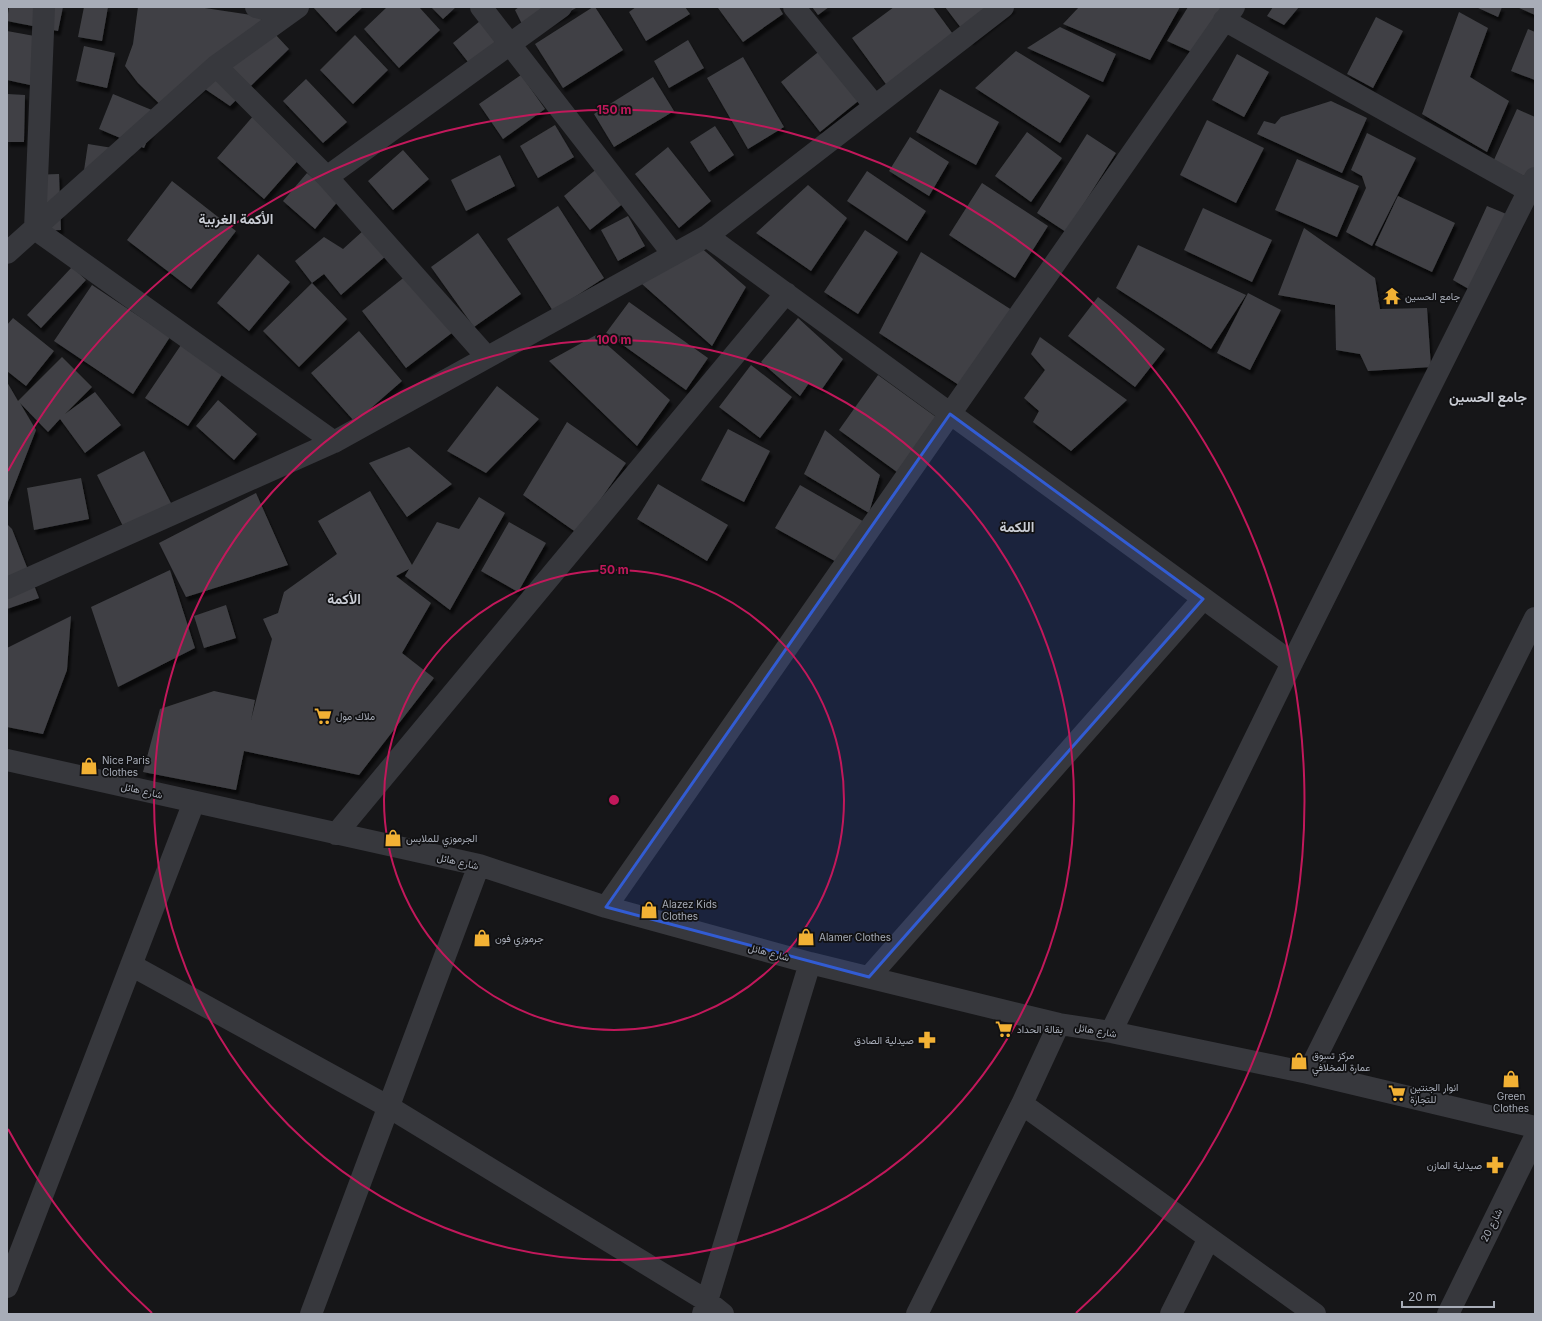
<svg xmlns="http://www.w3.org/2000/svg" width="1542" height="1321" viewBox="0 0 1542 1321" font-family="Inter,Vazirmatn,sans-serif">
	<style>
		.building { fill: #404145; filter: url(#shadow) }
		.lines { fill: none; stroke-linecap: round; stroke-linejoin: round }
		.minor { stroke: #37383d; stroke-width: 22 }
		.marked { fill: #325cd3; fill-opacity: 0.2; stroke: #325cd3; stroke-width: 3; stroke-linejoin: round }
		.ring { fill: none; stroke: #c2185b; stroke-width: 2 }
		.labels { text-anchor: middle; stroke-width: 3.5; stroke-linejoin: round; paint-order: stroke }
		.poi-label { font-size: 10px; fill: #a8adb8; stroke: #111113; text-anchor: start }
		.street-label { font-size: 10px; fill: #a8adb8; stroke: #111113 }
		.district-label { font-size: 14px; font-weight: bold; fill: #c9ccd4; stroke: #111113 }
		.centre { fill: #c2185b; stroke: #111113; stroke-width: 2 }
		.ring-label { font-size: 12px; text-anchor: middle; font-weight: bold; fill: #c2185b; stroke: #111113; stroke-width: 3.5; stroke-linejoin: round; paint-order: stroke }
	</style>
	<defs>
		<filter id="shadow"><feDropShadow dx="2.5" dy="4.5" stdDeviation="1" flood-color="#0009"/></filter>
	</defs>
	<rect width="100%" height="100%" fill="#161618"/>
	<path class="building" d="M9 7H63L58 31 7 21Z
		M84 7H108L102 41 78 37Z
		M138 7H198L258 16 289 49 230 106 202 87 170 114 138 83 125 66 133 44Z
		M313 7H363L336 32Z
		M387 7H419L440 30 399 68 364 29Z
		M431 7H456L443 19Z
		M519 7H575L576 8 527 34 515 10Z
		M593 7H595L623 50 563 88 535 44Z
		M636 7H685L690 14 646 41 629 12Z
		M779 7 783 14 743 42 718 8Z
		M812 7H829L818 15Z
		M894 7H933L961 45 894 95 852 38Z
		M945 7H1014L971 41Z
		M1079 7H1180L1150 60 1063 24Z
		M1188 7H1223L1194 53 1167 41Z
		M1273 7H1299L1284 25 1267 16Z
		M1476 7H1502L1498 17Z
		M1517 7H1535V15Z
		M1459 12 1488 28 1470 77 1509 101 1487 152 1422 114Z
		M1376 17 1403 31 1373 88 1347 74Z
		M480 21 503 50 476 72 453 43Z
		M1060 27 1116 54 1103 82 1027 48Z
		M1528 29 1535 32V80L1511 71Z
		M7 31 40 37 30 85 7 80Z
		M355 35 388 70 353 104 320 70Z
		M688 40 704 68 669 88 654 61Z
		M84 46 115 53 107 88 76 81Z
		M822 49 862 98 820 132 781 82Z
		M1016 51 1090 96 1060 143 975 88Z
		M1237 54 1269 72 1244 117 1212 100Z
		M743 57 784 127 748 149 707 78Z
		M521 75 545 109 503 139 479 104Z
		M653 77 674 111 614 147 594 114Z
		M306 79 347 122 323 143 283 101Z
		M940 89 999 122 976 165 916 132Z
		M7 94 25 95 24 142H7Z
		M113 94 159 113 144 148 99 129Z
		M1331 101 1367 118 1342 173 1257 134 1264 121 1275 124 1281 117Z
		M1517 109 1535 117V171L1531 179 1493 162Z
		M254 115 302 156 264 199 217 158Z
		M1207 120 1264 148 1236 203 1180 175Z
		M555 125 574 157 538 178 520 146Z
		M715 126 734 155 709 172 690 142Z
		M1027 132 1062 158 1031 202 995 176Z
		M1367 133 1416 158 1372 246 1346 232 1366 188 1362 176 1351 170Z
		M1087 134 1116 153 1066 232 1037 213Z
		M910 137 949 162 929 196 889 171Z
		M88 144 131 151 83 177Z
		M668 147 711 201 679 228 635 174Z
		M403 150 429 179 393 210 368 181Z
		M500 155 515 186 466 211 451 180Z
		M1297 159 1359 186 1337 237 1275 210Z
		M599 167 625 202 590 230 564 196Z
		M867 171 926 211 907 241 847 201Z
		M307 173 339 200 315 229 283 201Z
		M59 174 61 230 32 231 31 175Z
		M172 181 236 231 191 289 127 240Z
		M982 183 1048 226 1015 278 949 235Z
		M808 185 847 218 811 271 756 233Z
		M1398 196 1455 223 1432 272 1375 245Z
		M558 206 604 278 553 311 507 239Z
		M1487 206 1521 220 1481 296 1453 280Z
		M1203 208 1272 240 1252 282 1184 250Z
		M628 216 645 246 618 261 601 230Z
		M1304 228 1375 278 1380 309 1427 308 1431 367 1368 371 1360 354 1336 350 1335 305 1278 295Z
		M364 230 387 255 341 295 324 274 312 283 295 261 324 237 343 249Z
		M865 230 898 252 858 314 824 292Z
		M478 233 521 294 474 327 431 267Z
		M698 245 746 287 712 346 642 284Z
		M1138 245 1246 295 1211 349 1116 288Z
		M921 252 1015 312 965 389 879 333Z
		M258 254 290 282 249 331 217 303Z
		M72 267 86 280 41 328 27 315Z
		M412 271 457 329 406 368 362 311Z
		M312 283 347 319 299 367 263 331Z
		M92 285 170 337 133 394 54 341Z
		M1248 293 1281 310 1250 370 1217 353Z
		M1098 297 1165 349 1135 387 1068 336Z
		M629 302 708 358 686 390 606 333Z
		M13 318 54 351 26 386 7 371V325Z
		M798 318 843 359 822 389 809 383 800 396 761 362Z
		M359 331 402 381 355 422 311 373Z
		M596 335 670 400 637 446 549 361Z
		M1040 337 1127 400 1071 451 1033 422 1039 411 1024 398 1045 370 1031 354Z
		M181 345 223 373 188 426 145 398Z
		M62 357 92 387 65 414 95 392 121 425 85 453 60 419 48 432 20 403 36 430 8 502 7 500V382L18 401Z
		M751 365 792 397 760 438 719 407Z
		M878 375 936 417 897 472 839 430Z
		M497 386 539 419 486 473 447 451Z
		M218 400 257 434 234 460 196 426Z
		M567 422 626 463 577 533 523 495Z
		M728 429 770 451 744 502 701 480Z
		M825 430 880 475 869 513 804 474Z
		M409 447 452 484 407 517 369 463Z
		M144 451 172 505 125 530 97 475Z
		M81 478 89 519 34 530 27 488Z
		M658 484 728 525 707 561 637 519Z
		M800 485 866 523 842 565 775 528Z
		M370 491 412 565 437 522 459 529 479 497 505 513 450 610 405 576 409 569 396 576 431 603 402 653 434 678 359 775 244 751 236 790 143 772 160 709 214 691 255 700 251 720 272 639 263 619 278 613 284 592 337 554 318 521Z
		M256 493 288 565 186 597 159 543Z
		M509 522 546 543 518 592 481 571Z
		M7 524 12 529 39 598 7 609Z
		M170 570 195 648 118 687 91 607Z
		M226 605 236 638 204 648 194 616Z
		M71 616 67 670 43 734 7 727V648Z"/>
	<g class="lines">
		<path class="minor" d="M44 7 35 229 334 442
			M256 7 287 15
			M481 7 673 254
			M794 7 875 106
			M1224 20 1529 191
			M216 66 327 177 487 357
			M327 177 561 7
			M707 236 1292 663
			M7 253 216 66 298 7
			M7 588 334 442 707 236 1003 7
			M7 760 479 865 606 907 810 963 1059 1024 1111 1032 1308 1073 1535 1127
			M336 834 786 293
			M606 907 1234 7
			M131 965 389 1107 707 1301 723 1314
			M869 977 1203 599
			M1111 1032 1292 663 1535 178
			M1308 1073 1535 618
			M1022 1104 1315 1314
			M7 1287 194 802
			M311 1314 479 865
			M703 1314 810 963
			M917 1314 1022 1104 1059 1024
			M1171 1314 1209 1238
			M1448 1314 1535 1137"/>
	</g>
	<path class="marked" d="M950 414 1203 599 869 977 606 907Z"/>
	<g class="ring">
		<circle cx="614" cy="800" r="230"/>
		<circle cx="614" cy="800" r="460"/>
		<path d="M152 1313A690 690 0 0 1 8 1129M8 471A690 690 0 1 1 1076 1313"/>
	</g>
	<defs>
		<g id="temple-bare" transform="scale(1.38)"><path d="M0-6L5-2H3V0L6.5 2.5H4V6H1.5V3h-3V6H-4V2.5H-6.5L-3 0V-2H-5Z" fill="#f2b134" stroke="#111113" stroke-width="2.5" paint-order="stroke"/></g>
		<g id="supermarket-bare" transform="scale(1.38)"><path d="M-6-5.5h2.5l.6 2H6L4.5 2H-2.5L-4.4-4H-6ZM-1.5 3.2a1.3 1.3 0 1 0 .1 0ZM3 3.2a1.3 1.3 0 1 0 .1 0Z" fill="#f2b134" stroke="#111113" stroke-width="2.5" paint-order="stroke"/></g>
		<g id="shop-bare" transform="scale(1.38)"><path d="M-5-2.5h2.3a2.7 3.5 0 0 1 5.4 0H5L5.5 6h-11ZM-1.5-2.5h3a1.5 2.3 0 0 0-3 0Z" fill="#f2b134" stroke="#111113" stroke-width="2.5" paint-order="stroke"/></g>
		<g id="pharmacy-bare" transform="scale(1.38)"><path d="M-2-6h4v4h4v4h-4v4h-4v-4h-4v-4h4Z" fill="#f2b134" stroke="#111113" stroke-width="2.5" paint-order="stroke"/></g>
	</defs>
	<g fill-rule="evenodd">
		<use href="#temple-bare" x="1392" y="296"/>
		<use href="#supermarket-bare" x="323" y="716"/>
		<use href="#shop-bare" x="89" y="766"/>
		<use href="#shop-bare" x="393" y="838"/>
		<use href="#shop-bare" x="649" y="910"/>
		<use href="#shop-bare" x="806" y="937"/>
		<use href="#shop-bare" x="482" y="938"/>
		<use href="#supermarket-bare" x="1004" y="1029"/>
		<use href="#pharmacy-bare" x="927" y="1040"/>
		<use href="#shop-bare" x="1299" y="1061"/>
		<use href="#shop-bare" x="1511" y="1079"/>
		<use href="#supermarket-bare" x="1397" y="1093"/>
		<use href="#pharmacy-bare" x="1495" y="1165"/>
	</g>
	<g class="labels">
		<g class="poi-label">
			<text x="1405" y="300">جامع الحسين</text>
			<text x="336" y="720">ملاك مول</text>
			<text x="102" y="764">Nice Paris<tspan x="102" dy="12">Clothes</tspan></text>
			<text x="406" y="842">الجرموزي للملابس</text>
			<text x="662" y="908">Alazez Kids<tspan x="662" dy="12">Clothes</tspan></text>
			<text x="819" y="941">Alamer Clothes</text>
			<text x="495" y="942">جرموزي فون</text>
			<text x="1017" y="1033">بقالة الحداد</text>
			<text x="914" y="1044" text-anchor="end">صيدلية الصادق</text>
			<text x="1312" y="1059">مركز تسوق<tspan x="1312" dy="12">عمارة المخلافي</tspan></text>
			<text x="1410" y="1091">انوار الجنتين<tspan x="1410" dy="12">للتجارة</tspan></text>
			<text x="1511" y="1100" text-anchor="middle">Green<tspan x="1511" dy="12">Clothes</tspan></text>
			<text x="1482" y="1169" text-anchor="end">صيدلية المازن</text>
		</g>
		<g class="street-label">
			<text transform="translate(142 790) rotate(13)" y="4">شارع هائل</text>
			<text transform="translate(458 861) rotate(13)" y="4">شارع هائل</text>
			<text transform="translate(769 952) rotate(15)" y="4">شارع هائل</text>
			<text transform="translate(1096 1030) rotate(10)" y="4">شارع هائل</text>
			<text transform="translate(1491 1225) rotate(-64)" y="4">شارع 20</text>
		</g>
		<g class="district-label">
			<text x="236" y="224">الأكمة الغربية</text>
			<text x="1488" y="402">جامع الحسين</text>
			<text x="1017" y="532">اللكمة</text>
			<text x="344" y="604">الأكمة</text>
		</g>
	</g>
	<circle cx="614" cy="800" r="6" class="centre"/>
	<g class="ring-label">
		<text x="614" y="114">150 m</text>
		<text x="614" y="344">100 m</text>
		<text x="614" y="574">50 m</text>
	</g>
	<rect width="1542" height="1321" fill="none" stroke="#a8adb8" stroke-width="16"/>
	<path d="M1402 1301v6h92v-6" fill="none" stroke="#a8adb8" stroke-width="2"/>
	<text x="1408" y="1301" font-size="12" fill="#a8adb8" stroke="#111113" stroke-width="3" paint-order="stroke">20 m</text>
</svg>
